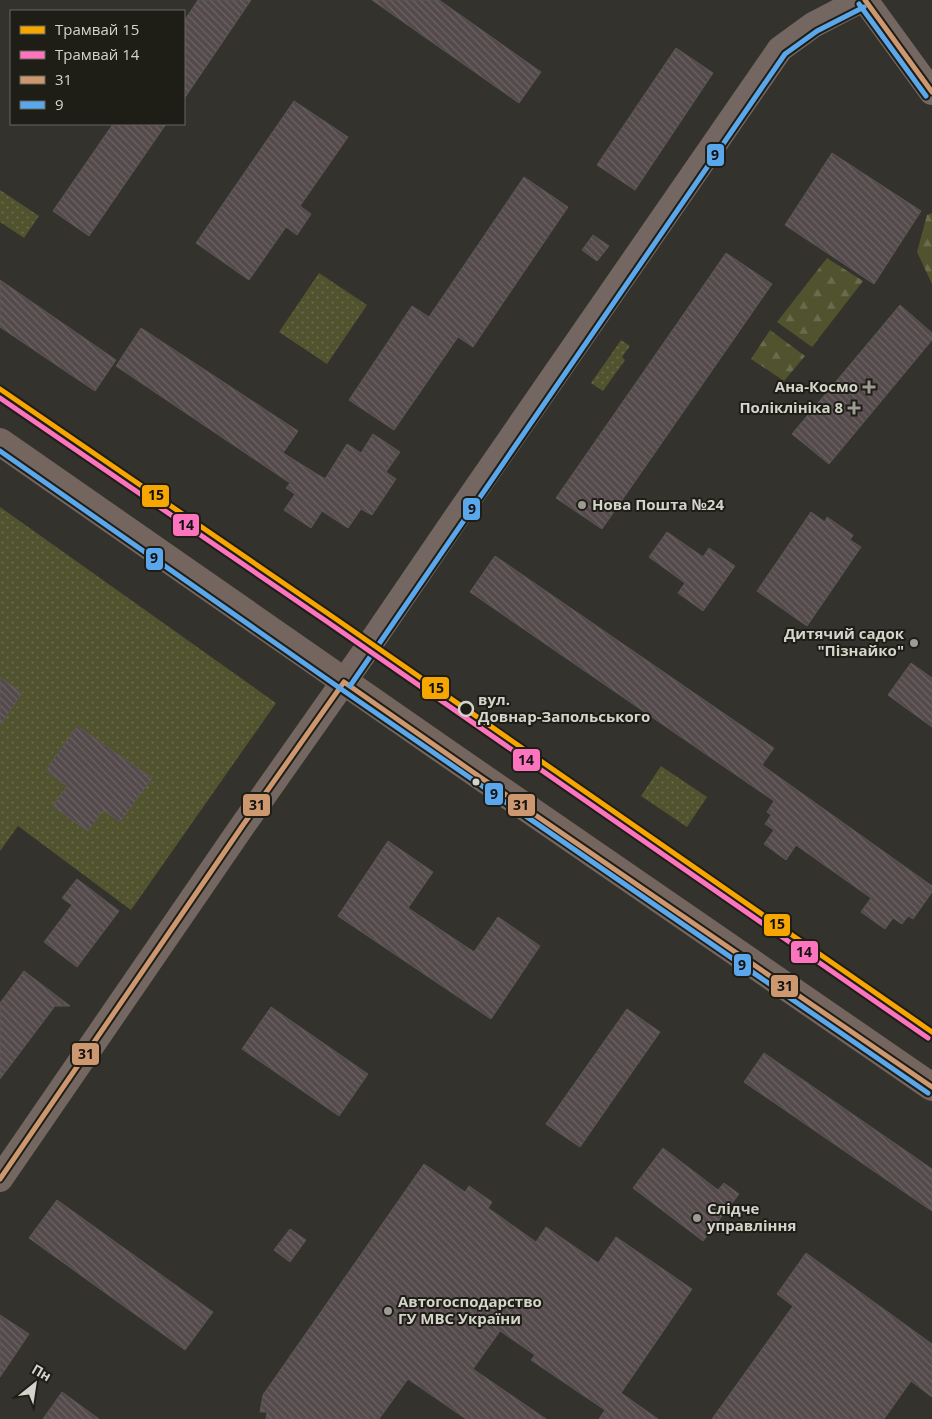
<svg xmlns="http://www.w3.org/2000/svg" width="932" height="1419" viewBox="0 0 932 1419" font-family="'Open Sans',sans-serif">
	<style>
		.grass { fill: url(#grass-dots) }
		.forest { fill: url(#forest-firs) }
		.building { fill: url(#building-back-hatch); stroke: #5a5655 }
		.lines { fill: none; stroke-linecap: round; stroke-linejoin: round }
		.minor { stroke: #746761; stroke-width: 26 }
		.major { stroke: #74665f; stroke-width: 28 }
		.bus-1-casing { stroke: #1e1d16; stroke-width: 9 }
		.bus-2-casing { stroke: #1e1d16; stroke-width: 9 }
		.bus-1 { stroke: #cd976f; stroke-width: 5 }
		.bus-2 { stroke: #5aa8eb; stroke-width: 5 }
		.tram-1-casing { stroke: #1e1d16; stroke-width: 9 }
		.tram-2-casing { stroke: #1e1d16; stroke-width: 9 }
		.tram-1 { stroke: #f7a600; stroke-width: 5 }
		.tram-2 { stroke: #fc73be; stroke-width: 5 }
		.poi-dot { fill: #9d9b93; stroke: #1e1d16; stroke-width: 2 }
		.stop-dot { fill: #1e1d16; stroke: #d5d4cb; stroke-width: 2.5 }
		.bus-dot { fill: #d5d4cb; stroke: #1e1d16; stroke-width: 2 }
		.labels { text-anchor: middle; stroke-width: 4; stroke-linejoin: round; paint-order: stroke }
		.poi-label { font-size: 15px; font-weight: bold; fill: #d5d4cb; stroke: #1e1d16; text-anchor: end }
		.stop-label { font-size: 15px; font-weight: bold; fill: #d5d4cb; stroke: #1e1d16; text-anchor: start }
		.line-badge { stroke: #1e1d16; stroke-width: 2 }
		.pale-badge-label { font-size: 14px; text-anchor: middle; font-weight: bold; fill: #111 }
	</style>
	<defs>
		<pattern id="grass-dots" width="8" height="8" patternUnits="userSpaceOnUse" patternTransform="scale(1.25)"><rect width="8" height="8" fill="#51532f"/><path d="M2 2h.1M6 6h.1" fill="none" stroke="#696b4c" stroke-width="1.8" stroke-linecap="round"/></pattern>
		<pattern id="forest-firs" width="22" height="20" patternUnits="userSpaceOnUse" patternTransform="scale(1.25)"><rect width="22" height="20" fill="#51532f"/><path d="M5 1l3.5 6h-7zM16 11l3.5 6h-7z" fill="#696b4c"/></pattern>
		<pattern id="building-back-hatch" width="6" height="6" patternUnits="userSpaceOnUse" patternTransform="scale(1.25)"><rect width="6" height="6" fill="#544a4c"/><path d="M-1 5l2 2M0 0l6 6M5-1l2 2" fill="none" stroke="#6c6364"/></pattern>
	</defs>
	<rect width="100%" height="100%" fill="#34322c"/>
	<path class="grass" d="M0 190 39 216 24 238 0 222Z
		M319 273 367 305 327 364 279 332Z
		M621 340 630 346 622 357 625 360 603 391 591 383Z
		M0 507 276 703 131 910 18 826 0 851Z
		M661 766 707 797 687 827 641 796Z"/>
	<path class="forest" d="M932 213V284L917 252 927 215Z
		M827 258 863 281 812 347 777 322Z
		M770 330 805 356 784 381 751 359Z"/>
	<path class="building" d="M198 0H251L184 99V21Z
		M372 0H439L541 72 519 103Z
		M676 48 713 73 635 190 597 165Z
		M294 101 348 137 300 206 311 214 297 235 286 227 249 280 196 243Z
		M113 124H166L89 236 53 211Z
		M832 153 921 211 874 284 785 225Z
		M524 177 568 207 473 347 458 337 394 430 349 400 412 306 429 317Z
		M593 235 609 246 597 261 582 250Z
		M726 253 772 284 602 529 556 498Z
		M0 280 116 360 95 391 0 327Z
		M900 305 932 333V340L829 464 792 434Z
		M141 328 298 431 283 453 325 479 347 444 361 453 373 434 400 452 386 472 396 479 372 515 361 509 348 528 322 511 311 528 284 510 295 494 286 488 290 483 116 366Z
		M811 512 825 522 827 517 853 535 850 540 861 547 807 626 757 591Z
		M667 532 703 557 709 548 735 566 703 611 678 593 685 583 649 557Z
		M495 556 774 748 762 765 932 886V892L913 919 908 916 902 924 893 918 885 929 861 912 871 898 796 845 786 860 764 844 774 830 765 824 771 815 767 812 774 801 470 592Z
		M911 663 932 678V727L888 695Z
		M0 677 22 693 0 725Z
		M77 726 152 778 120 822 103 810 88 831 53 806 67 786 46 770Z
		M388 841 433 872 408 908 474 952 498 917 540 946 491 1019 338 916Z
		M77 879 119 911 77 967 44 942 72 905 62 898Z
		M24 971 70 1006H55L0 1079V1003Z
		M271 1007 368 1074 339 1116 242 1049Z
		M627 1009 660 1032 580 1147 546 1124Z
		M764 1053 932 1169V1211L744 1082Z
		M663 1148 718 1190 724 1183 739 1194 703 1241 633 1188Z
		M424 1164 465 1192 469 1186 492 1202 488 1208 536 1242 546 1227 598 1263 616 1237 692 1289 621 1393 658 1419H599L605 1410 531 1360 535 1355 500 1331 473 1369 546 1419H466L408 1379 379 1419H266L267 1412H260L263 1395Z
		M57 1200 213 1312 185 1350 29 1238Z
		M290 1229 306 1240 290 1262 274 1250Z
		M806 1253 932 1344V1397L911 1381 884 1419H712L793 1306 777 1294Z
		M0 1315 29 1334 0 1377Z
		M62 1392 99 1419H43Z"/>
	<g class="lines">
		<path class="minor" d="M865 0 932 92
			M0 1179 243 825 364 653 458 515 780 49 813 25 861 0"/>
		<path class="major" d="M0 442C309 659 621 873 932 1087"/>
		<g class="bus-1-casing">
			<path id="bus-1" d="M865 0 932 92
				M344 682 480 777 932 1087
				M0 1179 243 825 344 682"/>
		</g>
		<g class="bus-2-casing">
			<path id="bus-2" d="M859 4 926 96
				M0 451 344 691 928 1093
				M350 686 785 54 817 31 864 7"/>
		</g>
		<use href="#bus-1" class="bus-1"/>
		<use href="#bus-2" class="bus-2"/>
		<g class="tram-1-casing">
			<path id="tram-1" d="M0 389 333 617 932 1032"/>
		</g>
		<g class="tram-2-casing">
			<path id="tram-2" d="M0 398 329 623 928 1038"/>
		</g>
		<use href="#tram-1" class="tram-1"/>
		<use href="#tram-2" class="tram-2"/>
	</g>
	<g class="poi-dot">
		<path d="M866.5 379.5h5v5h5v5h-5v5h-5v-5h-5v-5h5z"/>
		<path d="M851.5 400.5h5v5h5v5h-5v5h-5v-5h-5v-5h5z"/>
		<circle cx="582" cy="505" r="5"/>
		<circle cx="914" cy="643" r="5"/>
		<circle cx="697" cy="1218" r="5"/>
		<circle cx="388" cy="1311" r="5"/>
	</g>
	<circle class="stop-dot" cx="466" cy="709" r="7"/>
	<circle class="bus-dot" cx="476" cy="782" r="4.5"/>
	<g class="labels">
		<g class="poi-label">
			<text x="858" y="392">Ана-Космо</text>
			<text x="843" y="413">Поліклініка 8</text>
			<text x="592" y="510" text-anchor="start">Нова Пошта №24</text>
			<text x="904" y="639">Дитячий садок<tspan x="904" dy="17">"Пізнайко"</tspan></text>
			<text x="707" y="1214" text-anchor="start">Слідче<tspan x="707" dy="17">управління</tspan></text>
			<text x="398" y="1307" text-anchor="start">Автогосподарство<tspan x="398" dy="17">ГУ МВС України</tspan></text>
		</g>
		<g class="stop-label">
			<text x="478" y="705">вул.<tspan x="478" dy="17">Довнар-Запольського</tspan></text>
		</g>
	</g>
	<g class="line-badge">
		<rect x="706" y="143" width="19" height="24" rx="5" fill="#5aa8eb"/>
		<rect x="141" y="484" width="29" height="24" rx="5" fill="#f7a600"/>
		<rect x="462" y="497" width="19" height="24" rx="5" fill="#5aa8eb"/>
		<rect x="172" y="513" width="28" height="24" rx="5" fill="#fc73be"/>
		<rect x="145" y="547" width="19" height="24" rx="5" fill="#5aa8eb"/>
		<rect x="421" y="676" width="29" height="24" rx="5" fill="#f7a600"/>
		<rect x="512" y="748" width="29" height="24" rx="5" fill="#fc73be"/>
		<rect x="484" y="782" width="20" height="24" rx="5" fill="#5aa8eb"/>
		<rect x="507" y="793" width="29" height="24" rx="5" fill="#cd976f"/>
		<rect x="242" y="793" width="29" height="24" rx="5" fill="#cd976f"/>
		<rect x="763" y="913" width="28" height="24" rx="5" fill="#f7a600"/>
		<rect x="790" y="940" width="29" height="24" rx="5" fill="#fc73be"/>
		<rect x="733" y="953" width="19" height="24" rx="5" fill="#5aa8eb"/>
		<rect x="770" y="974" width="29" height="24" rx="5" fill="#cd976f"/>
		<rect x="71" y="1042" width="29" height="24" rx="5" fill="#cd976f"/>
	</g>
	<g class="pale-badge-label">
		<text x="715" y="160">9</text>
		<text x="156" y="500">15</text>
		<text x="472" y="514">9</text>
		<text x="186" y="530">14</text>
		<text x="154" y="563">9</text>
		<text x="436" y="693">15</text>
		<text x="526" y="765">14</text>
		<text x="494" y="799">9</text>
		<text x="521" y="810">31</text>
		<text x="257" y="810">31</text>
		<text x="777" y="929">15</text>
		<text x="804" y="957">14</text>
		<text x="742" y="970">9</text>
		<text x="785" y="991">31</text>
		<text x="86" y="1059">31</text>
	</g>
	<rect x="10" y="10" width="175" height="115" fill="#1e1d16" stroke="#67665e"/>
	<rect x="20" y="26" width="25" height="8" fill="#f7a600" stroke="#67665e"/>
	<text x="55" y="35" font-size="15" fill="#d5d4cb">Трамвай 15</text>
	<rect x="20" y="51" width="25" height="8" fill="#fc73be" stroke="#67665e"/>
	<text x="55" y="60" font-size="15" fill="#d5d4cb">Трамвай 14</text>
	<rect x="20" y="76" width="25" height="8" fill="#cd976f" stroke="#67665e"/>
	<text x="55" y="85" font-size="15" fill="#d5d4cb">31</text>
	<rect x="20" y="101" width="25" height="8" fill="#5aa8eb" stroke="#67665e"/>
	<text x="55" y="110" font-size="15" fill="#d5d4cb">9</text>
	<g transform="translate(35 1384) rotate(30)" stroke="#1e1d16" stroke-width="4" paint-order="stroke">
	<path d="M0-4L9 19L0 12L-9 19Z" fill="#d5d4cb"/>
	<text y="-8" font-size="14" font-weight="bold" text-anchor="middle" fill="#d5d4cb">Пн</text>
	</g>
</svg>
